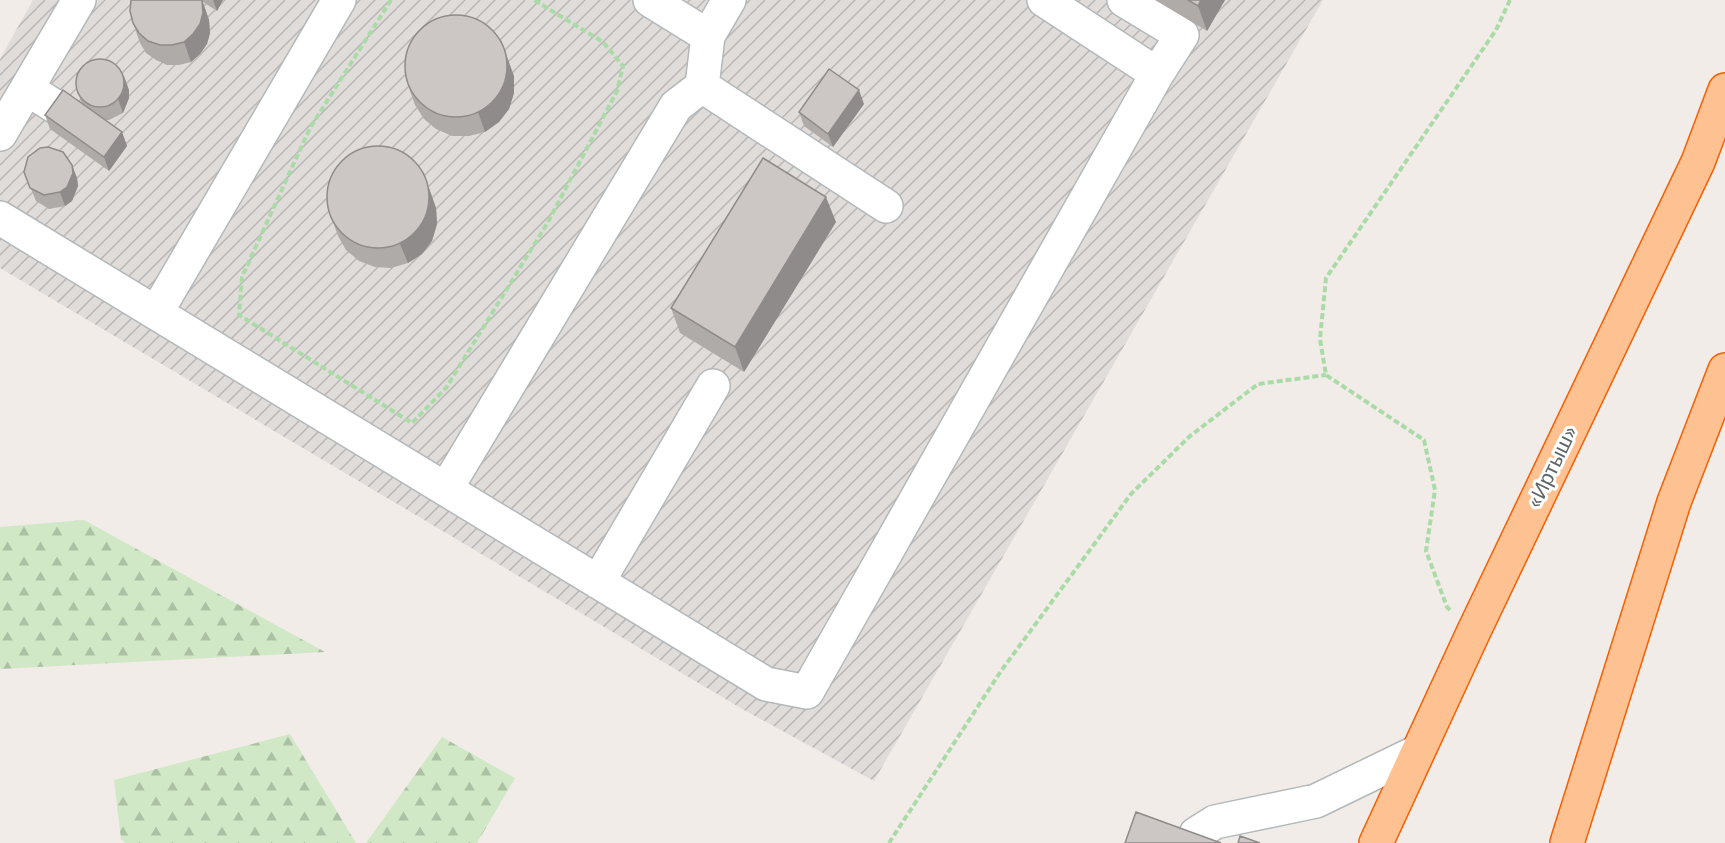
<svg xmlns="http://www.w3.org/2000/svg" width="1725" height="843" viewBox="0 0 1725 843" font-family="'Work Sans',sans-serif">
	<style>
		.industrial { fill: url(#industrial-furrows) }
		.forest { fill: url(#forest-firs) }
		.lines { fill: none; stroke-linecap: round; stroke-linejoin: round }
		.minor-casing { stroke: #b3b8ba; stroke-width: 36 }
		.highway-casing { stroke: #f95f00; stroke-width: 36 }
		.path { stroke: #aadba7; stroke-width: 4; stroke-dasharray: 6 3; stroke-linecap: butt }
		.minor { stroke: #fff; stroke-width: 33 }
		.highway { stroke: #fec192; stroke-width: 33 }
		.wall { fill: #afaba9 }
		.shaded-wall { fill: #8f8b8a }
		.building { fill: #ccc7c5; stroke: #8f8b8a; stroke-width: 1.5 }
		.labels { text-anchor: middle; stroke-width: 6; stroke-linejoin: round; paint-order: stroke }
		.street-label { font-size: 21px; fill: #5f6668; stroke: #fff }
	</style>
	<defs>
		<pattern id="industrial-furrows" width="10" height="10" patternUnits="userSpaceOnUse" patternTransform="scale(1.5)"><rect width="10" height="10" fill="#e0dcda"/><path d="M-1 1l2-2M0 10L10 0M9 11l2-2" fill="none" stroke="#b9b6b5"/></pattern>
		<pattern id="forest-firs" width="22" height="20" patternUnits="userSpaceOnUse" patternTransform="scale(1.5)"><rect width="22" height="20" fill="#d0e8c5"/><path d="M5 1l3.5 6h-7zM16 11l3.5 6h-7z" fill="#acc0a4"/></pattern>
	</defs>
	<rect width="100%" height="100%" fill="#f1ece8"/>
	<path class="industrial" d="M33 0H1323L874 781 744 710 0 268V59Z"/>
	<path class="forest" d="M84 520 325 652 0 669V527Z
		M290 734 356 843H125L121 839 114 780Z
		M442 737 515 778 477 843H366Z"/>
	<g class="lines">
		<g class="minor-casing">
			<path id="minor" d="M650 0 708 36
				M729 0 708 36 702 86 886 206
				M1044 0 1157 74 1182 35 1124 0
				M27 89 56 107
				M0 134 79 0
				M0 218 766 684 807 692 1157 74
				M156 313 339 0
				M446 489 676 106 702 86
				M598 582 713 386
				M1196 834 1215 822 1316 801 1417 752"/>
		</g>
		<g class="highway-casing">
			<path id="highway" d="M1376 843 1473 633 1698 162 1725 90
				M1567 843 1674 502 1725 370"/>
		</g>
		<path class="path" d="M391 0 310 128 242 277 239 315 412 423 446 388 548 222 617 91 623 66 603 42 534 0
			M1450 610 1447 607 1426 551 1435 490 1424 440 1326 375 1320 339 1326 278 1496 30 1510 0
			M889 843 1001 671 1131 494 1190 436 1258 384 1326 375"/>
		<use href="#minor" class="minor"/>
		<use href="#highway" class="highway"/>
	</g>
	<path class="wall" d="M131 0H223L217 11 203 2 209 20 210 33 207 44 200 54 191 62 179 65H167L156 60 146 53 140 43 133 23Z
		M1155 0H1225L1207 31Z
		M514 76V93L509 109 499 122 485 132 469 136H452L436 129 424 119 415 105 408 85Z
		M129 90V98L123 113 109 120H106L122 132 127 146 109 171 50 129 45 115 82 104 78 92Z
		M864 104 833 147 804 126 799 112Z
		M72 165 77 178 78 186 72 201 65 206 49 209 36 201 24 172Z
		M423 172 436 208 437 224 432 241 422 254 408 263 391 268 375 267 359 261 346 250 338 236 331 216Z
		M836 222 744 372 680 333 671 308Z"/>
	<path class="shaded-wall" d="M202 0 209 20 210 33 207 44 200 54 191 62 184 42Z
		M213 0H223L217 11Z
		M1201 0H1225L1207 31 1198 6Z
		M501 40 514 76V93L509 109 499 122 485 132 478 112Z
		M124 76 129 90V98L123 113 118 99Z
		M859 90 864 104 833 147 828 134Z
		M122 132 127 146 109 171 104 157Z
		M72 165 77 178 78 186 72 201 65 206 60 192Z
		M429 188 436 208 437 224 432 241 422 254 408 263 400 244Z
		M826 197 836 222 744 372 735 347Z"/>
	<path class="building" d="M131 0H202L203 13 200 24 193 34 184 42 172 45H160L148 41 139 33 133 23 130 11Z
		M1188 0H1201L1198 6Z
		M405 66a51 51 0 1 1 102 0a51 51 0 1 1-102 0Z
		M76 83a24 24 0 1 1 48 0a24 24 0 1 1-48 0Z
		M829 69 859 90 828 134 799 112Z
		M63 90 122 132 104 157 45 115Z
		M327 197a51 51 0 1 1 102 0a51 51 0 1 1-102 0Z
		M48 147 63 152 72 165 73 173 67 187 60 192 44 195 30 188 24 172 28 157 40 148Z
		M763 158 826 197 735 347 671 308Z
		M1136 812 1221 843H1125Z
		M1240 836 1260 843H1238Z"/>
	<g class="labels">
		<g class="street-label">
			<text transform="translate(1552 467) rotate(-64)" y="7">«Иртыш»</text>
		</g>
	</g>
</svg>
